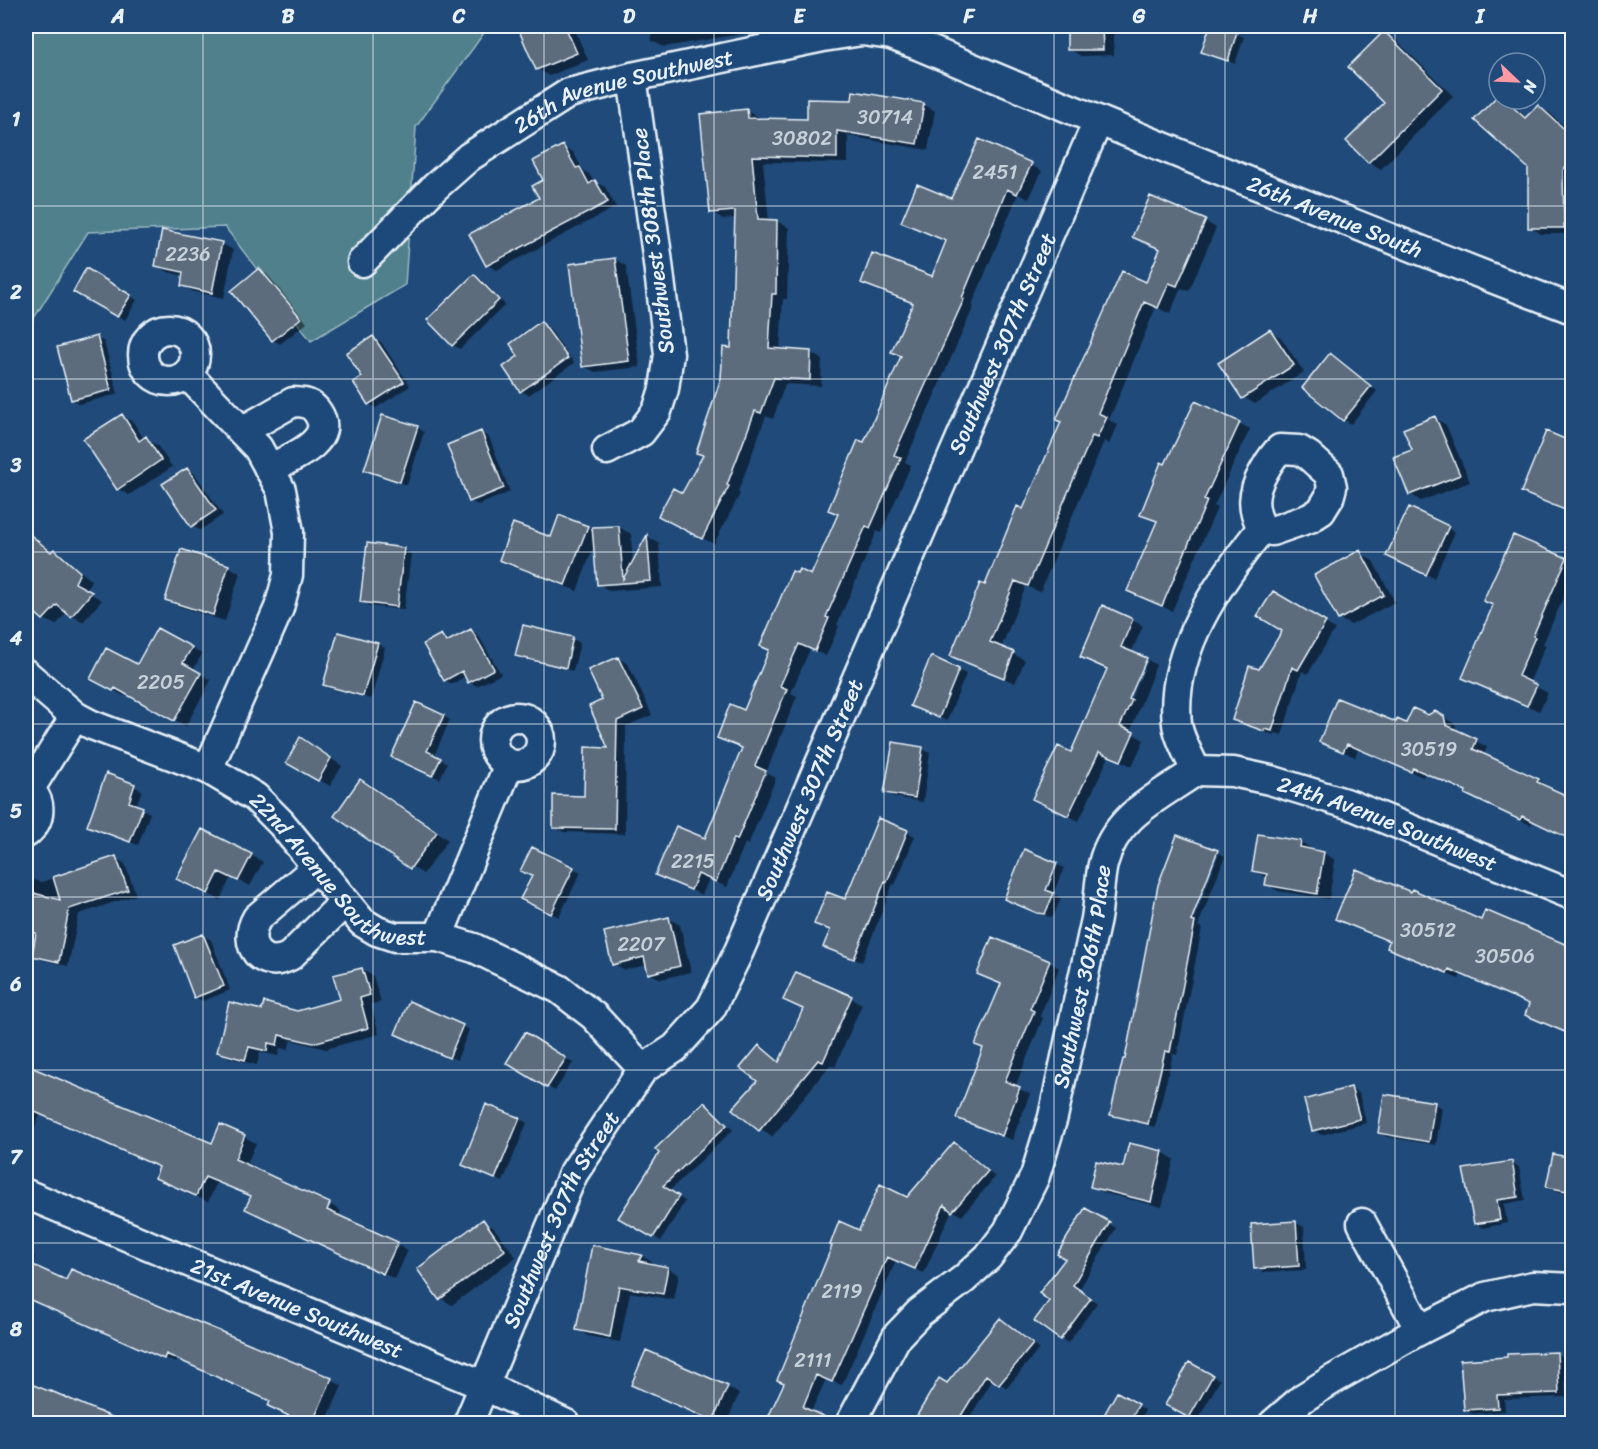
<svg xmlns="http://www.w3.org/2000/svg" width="1598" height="1449" viewBox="0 0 1598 1449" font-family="Sriracha,sans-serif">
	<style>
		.green { fill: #4f808b; stroke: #9cb8c2; stroke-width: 1.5 }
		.shadow { fill: #0007 }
		.building { fill: #5d6c7d; stroke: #e8f1f8; stroke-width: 1.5 }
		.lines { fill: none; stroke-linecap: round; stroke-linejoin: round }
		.minor-casing { stroke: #e8f1f8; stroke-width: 33 }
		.minor { stroke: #1f4a7a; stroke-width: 28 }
		.grid { fill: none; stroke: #e8f1f8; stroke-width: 1.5; stroke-opacity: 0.55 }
		.labels { text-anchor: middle; stroke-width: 4.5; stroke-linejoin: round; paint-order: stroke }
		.number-label { font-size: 20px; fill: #c5d0d9 }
		.street-label { font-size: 22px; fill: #e8f1f8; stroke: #1f4a7a }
		.neatline { fill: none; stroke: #e8f1f8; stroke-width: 2 }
		.grid-label { font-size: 20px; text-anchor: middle; font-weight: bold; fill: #e8f1f8 }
	</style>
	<rect width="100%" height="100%" fill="#1f4a7a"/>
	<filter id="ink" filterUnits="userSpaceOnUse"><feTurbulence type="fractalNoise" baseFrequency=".0167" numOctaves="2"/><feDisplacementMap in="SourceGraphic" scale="12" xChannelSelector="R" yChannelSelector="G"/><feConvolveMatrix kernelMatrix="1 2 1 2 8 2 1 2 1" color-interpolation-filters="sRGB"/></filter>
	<g filter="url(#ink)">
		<path class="green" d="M26 26H489L416 127 405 285 311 341 225 227 88 232 26 331Z"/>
		<path class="shadow" d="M519 26H573L588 60 549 76 538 69Z
			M650 26H751L752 32 664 47 652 41Z
			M1068 26H1113L1114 55 1081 56 1069 49Z
			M1211 26H1222L1220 27 1244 37 1235 64 1203 51Z
			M1385 33 1396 40 1453 96 1381 169 1369 162 1348 141 1386 103Z
			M1499 99H1504L1511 103 1527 118 1538 107 1550 113 1572 134V234H1541L1530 227 1529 167Z
			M923 104 935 111 928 150 848 136V163L763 162 769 221H777L789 228 787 299H783L780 351 811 353 822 359 821 386 785 384 773 419 766 416 738 492 740 494 714 544 671 522 683 495 704 456 697 452 733 350 736 218 723 219 712 212 746 111 758 117V119L808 121Z
			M563 147 573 152 583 170 589 174 594 182 605 187 616 207 497 270 487 265 541 199 545 180Z
			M1031 165 1042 171 1029 199 1018 194 972 305 974 306 905 462 911 465 881 533 877 531 837 625 839 626 826 656 810 649 791 693 797 696 766 773 776 778 748 845 745 843 727 887 709 879 702 895 668 880 657 874 706 840 743 749 719 737 745 712 812 577 839 515 865 444 903 357 893 352 914 304 873 289 863 282 932 278 948 242 903 221Z
			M1205 221 1216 228 1189 291 1181 288 1170 314 1156 307 1109 420 1118 425 1109 444 1104 441 1040 592 1026 586 1001 648 1025 660 1015 683 964 662 986 587 1024 511 1146 284 1161 250 1146 243Z
			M221 243 233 250 224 298 194 292 182 285 184 276 168 272 157 265Z
			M615 259 626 266 640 367 595 372 584 366Z
			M87 270 137 300 125 320 75 292Z
			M259 270 267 274 307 323 280 344 273 340Z
			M474 276 482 280 505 305 460 349 453 345Z
			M541 323 548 327 574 363 529 395 521 391 505 368 520 356Z
			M1270 331 1281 338 1304 372 1255 404 1243 397Z
			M97 338 104 342 118 394 79 404 72 399Z
			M373 338 381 342 410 386 376 408 369 404 364 377Z
			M1330 355 1377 391 1351 424 1344 420Z
			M122 416 133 422 144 439 157 445 172 467 129 495 118 489Z
			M1435 418 1446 425 1470 482 1421 501 1410 494Z
			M1239 423 1250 429 1214 506 1217 508 1172 611 1139 596 1158 522 1142 514 1166 466Z
			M417 427 424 432 407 485 366 470Z
			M481 433 489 437 510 492 478 505 470 501Z
			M1547 433 1572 444V514L1523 492Z
			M187 469 195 474 223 515 200 530 192 526Z
			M26 493 34 499 26 509Z
			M587 527 594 531V529L619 527 631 534 633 565 648 537 659 543 662 587 610 591 598 584 595 543 577 591 512 566 501 559Z
			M1448 527 1455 532 1434 578 1395 560Z
			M26 530 53 553 54 551 65 558 91 580 86 591 102 600 83 622 67 612 56 625 44 619 26 603Z
			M1514 537 1572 563V578L1543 644 1546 645 1529 683 1548 693 1539 711 1464 678 1494 607Z
			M403 549 411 554 404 610 369 606 362 601Z
			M1361 554 1373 561 1395 602 1351 625 1339 619Z
			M228 566 240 573 225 621 178 606 167 599Z
			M1274 593 1335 629 1308 674 1302 671 1282 735 1275 733 1274 735 1243 725 1234 719 1259 670 1284 631Z
			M1132 620 1143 626 1131 653 1125 705 1128 706 1148 660 1156 665 1130 732 1144 740 1132 766 1109 756 1079 821 1044 804 1071 754Z
			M524 627 573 639 580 643 573 671 524 659 517 655Z
			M157 630 202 654 193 670 211 680 186 726 126 693 124 696 92 678 137 666Z
			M471 630 478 635 501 674 477 686 470 682 466 676 452 684 445 680 441 636 449 642Z
			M378 644 385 648 371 699 332 689 325 684Z
			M618 658 628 664 652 715 626 726 625 834 564 832 554 827 586 797 610 749 604 701Z
			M932 658 966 674 947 721 919 709Z
			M1435 712 1455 724 1457 731 1487 747 1484 755 1538 780 1549 787 1548 788 1570 799 1572 793V839L1533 821 1531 825 1477 800 1467 794 1468 792 1425 773 1423 777 1358 749 1355 757 1321 741 1397 724 1407 725Z
			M443 716 450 720 434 756 447 763 440 779 400 760Z
			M894 744 923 749 930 753 923 802 894 797 886 792Z
			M312 746 342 766 330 786 288 762Z
			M107 775 142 790 136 806 150 813 138 845 88 825Z
			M361 781 448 840 423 874 336 815Z
			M879 820 915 836 895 885 893 884 862 962 832 950 831 931 816 923 846 901Z
			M1301 842 1312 849V851L1324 853 1335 860 1329 899 1278 891 1266 884 1268 878 1253 871Z
			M533 849 581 872 559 917 530 903 533 876Z
			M1219 853 1225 856 1198 926 1202 928 1177 1055 1173 1054 1155 1127 1119 1118 1112 1114 1126 1061 1187 928 1190 929Z
			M251 855 263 862 250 886 231 877 220 900 190 885Z
			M116 858 125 864 136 895 79 914 68 966 43 960 33 955 38 935 26 932V878L42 882Z
			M1058 865 1064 868 1053 894 1061 898 1053 917 1046 916 1013 903 1042 896 1044 897Z
			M1486 912 1572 949V1035L1527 1014 1531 1005 1461 974 1459 979 1400 954 1389 947 1391 942 1337 918 1482 922Z
			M668 918 680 925 691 972 661 979 649 973 647 965 625 970 613 964Z
			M203 935 211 940 230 990 203 1001 195 997Z
			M1049 962 1059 968 1040 1016 1043 1018 1015 1087 1030 1094 1012 1140 957 1118 984 1048 1002 985 979 974Z
			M361 969 373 976 381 1002 371 1004 379 1034 326 1049 291 1040 288 1050 280 1048 278 1056 260 1052 257 1065 230 1058 218 1051 263 1012H297L342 1000Z
			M851 998 862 1004 835 1067 830 1065 772 1137 735 1109 759 1081V1047L780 1062 804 1010 785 999Z
			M462 1026 469 1030 457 1060 404 1038Z
			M525 1034 573 1063 555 1091 508 1062Z
			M26 1066 212 1145 221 1126 244 1137 256 1143 246 1166 325 1217 331 1205 341 1211 338 1216 408 1250 395 1279 259 1215 252 1197 217 1182 208 1202 157 1177 161 1168 40 1115 35 1127 26 1122Z
			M1351 1089 1359 1093 1366 1123 1321 1135 1314 1130Z
			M1386 1095 1435 1104 1442 1108 1436 1145 1387 1137 1379 1133Z
			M704 1104 711 1108 733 1130 669 1191 685 1201 661 1241 620 1217Z
			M520 1119 527 1123 503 1182 463 1164Z
			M954 1144 995 1177 962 1216 952 1210 924 1273 896 1261 842 1385 826 1379 811 1412 766 1424 859 1232 907 1199Z
			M1162 1152 1174 1159 1162 1207 1104 1193 1092 1186 1124 1169Z
			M1554 1156 1572 1159V1194L1555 1191 1548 1187Z
			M1512 1163 1519 1167 1525 1200 1504 1204 1507 1223 1483 1228 1475 1223Z
			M1085 1210 1116 1228 1079 1290 1097 1303 1068 1343 1061 1339 1051 1300Z
			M483 1221 494 1228 516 1257 452 1305 440 1298Z
			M1296 1223 1304 1227 1306 1270 1263 1272 1255 1268Z
			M593 1246 642 1256 652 1262 651 1265 668 1268 679 1275 674 1300 630 1292 620 1342 588 1336 577 1329Z
			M26 1252 35 1257 32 1266 67 1282 72 1271 332 1380 342 1386 325 1424H306L270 1406 272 1401 178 1358 176 1363 26 1298Z
			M1000 1320 1039 1349 1007 1388 993 1379 966 1424H915Z
			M1557 1354 1564 1358 1566 1397 1504 1399 1505 1411 1473 1414 1466 1410 1509 1358Z
			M1190 1364 1220 1380 1197 1421 1167 1404Z
			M26 1383 101 1414 110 1424H26Z
			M632 1385 727 1387 739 1394 726 1424H718Z
			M1117 1394 1145 1410 1138 1424H1122Z
			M1362 1418 1370 1422 1371 1424H1357Z"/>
		<path class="building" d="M517 26H565L577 53 536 70Z
			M1067 26H1102L1103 50H1067Z
			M1210 26H1219L1237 32 1228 61 1201 52Z
			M1384 31 1442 89 1368 163 1346 141 1384 103 1348 67Z
			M853 91 924 103 917 144 837 131V158L752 156 758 219 777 220 776 294H772L769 348 811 351 810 380 774 378 761 413 755 411 727 485 729 486 702 539 658 516 673 488 682 493 703 455 696 453 721 378 723 347 731 348 735 211 710 213 700 114 747 109 748 118 807 119V99L852 100Z
			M1499 94V99H1504L1525 118 1538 105 1572 136V159L1563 170 1564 228H1528V168L1474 120Z
			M979 139 1032 163 1017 194 1007 189 962 298 964 299 894 455 901 458 870 528 866 526 826 617 829 618 815 651 799 644 780 686 787 689 755 766 766 771 737 840 734 838 716 882 698 874 691 890 655 875 676 826 705 838 742 748 717 738 730 704 744 710 769 650 760 646 792 571 797 573 799 569 811 575 838 514 828 510 858 440 864 442 901 356 891 352 913 303 861 283 872 253 932 276 946 241 901 222 917 184 951 198Z
			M563 145 576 168 580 167 589 184 595 180 608 202 486 266 469 234 539 198 532 186 543 180 533 161Z
			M1150 196 1206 220 1177 286 1169 283 1158 308 1144 302 1098 413 1107 417 1097 438 1092 436 1028 586 1015 581 990 642 1014 652 1004 678 950 656 980 583 985 585 1017 506 1023 509 1061 422 1056 420 1122 271 1146 282 1160 249 1132 237Z
			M162 230 222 242 212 293 181 286 183 272 155 266Z
			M615 258 629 361 582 367 569 264Z
			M86 268 131 295 117 317 73 292Z
			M259 268 301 318 272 341 231 291Z
			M474 274 499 300 452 346 427 320Z
			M541 321 568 358 520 392 503 367 518 356 510 344Z
			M1270 329 1294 365 1242 399 1218 363Z
			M97 336 111 390 71 400 57 347Z
			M373 336 404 382 368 405 353 382 362 377 346 353Z
			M1330 353 1371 386 1343 421 1302 388Z
			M1195 401 1240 422 1204 500 1207 501 1162 606 1127 591 1157 521 1140 515 1161 462 1165 464Z
			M122 414 139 441 146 436 161 460 117 490 83 439Z
			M382 415 418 426 400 482 364 470Z
			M1435 416 1460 475 1409 495 1393 457 1412 450 1403 429Z
			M481 431 504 488 469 502 447 445Z
			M1546 431 1572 442V513L1521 492Z
			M187 468 216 510 191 527 162 484Z
			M1409 507 1449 526 1426 575 1386 556Z
			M559 515 588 526 565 585 499 560 513 523 551 537Z
			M619 526 623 579 647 535 651 581 597 585 592 527Z
			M26 531 51 552 54 549 80 572 75 583 92 592 71 617 57 605 43 620 26 605Z
			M1513 535 1567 558 1533 636 1535 637 1518 676 1537 685 1527 706 1462 678 1493 605 1483 601Z
			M367 543 404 548 397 607 360 602Z
			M181 549 229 565 213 615 165 600Z
			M1360 550 1384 595 1338 620 1314 575Z
			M1273 591 1326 622 1298 670 1292 667 1272 731 1265 729 1264 731 1232 720 1249 666 1259 669 1282 631 1257 616Z
			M1102 605 1133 619 1121 647 1147 658 1129 699 1132 700 1120 726 1134 732 1121 761 1099 752 1068 816 1032 799 1058 746 1071 752 1107 669 1080 657Z
			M523 625 573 637 566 668 515 656Z
			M157 628 192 647 183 663 201 673 174 721 115 688 113 691 90 679 106 648 137 664Z
			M471 629 494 669 468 683 462 671 444 681 423 644 441 634 446 642Z
			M338 632 378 643 363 696 323 685Z
			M931 656 959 669 939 718 910 706Z
			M618 657 643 709 617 721 615 829 553 828V795L584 796 585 747 608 748 589 706 602 700 588 670Z
			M1337 698 1396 722 1397 719 1406 723 1413 708 1428 715 1435 711 1444 716 1446 725 1477 739 1473 749 1539 779 1537 782 1572 798V840L1522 816 1520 820 1465 794 1466 791 1413 768 1411 772 1347 744 1343 752 1319 742Z
			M416 702 444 715 427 751 441 758 432 776 391 757Z
			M300 737 331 758 318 781 286 763Z
			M893 742 923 747 915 798 884 793Z
			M106 773 135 784 129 802 143 807 130 842 87 826Z
			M360 779 437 832 410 869 334 816Z
			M878 818 908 830 887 882 885 881 854 959 823 947 830 930 814 924 827 892 845 899Z
			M202 829 252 854 238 881 219 872 208 894 176 879Z
			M1258 834 1301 841 1300 847 1324 852 1317 894 1265 885 1267 874 1252 871Z
			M1177 835 1218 850 1191 921 1195 922 1170 1052 1165 1051 1148 1124 1110 1115 1123 1059H1125L1158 885Z
			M532 847 574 867 551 914 520 899 532 876 520 871Z
			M1024 849 1057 863 1046 890 1054 893 1045 914 1037 913 1004 899Z
			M116 856 128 890 69 909 59 962 32 956 36 933 26 930V891L60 900 53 877Z
			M1356 869 1411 892 1412 889 1481 920 1485 910 1572 947V1035L1525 1015 1529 1004 1449 969 1447 973 1387 948 1389 941 1335 919Z
			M669 917 680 966 648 974 644 957 612 965 604 932Z
			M203 934 224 986 194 998 174 945Z
			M992 937 1050 961 1030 1009 1034 1011 1005 1081 1020 1087 1002 1136 956 1118 983 1048 975 1045 1001 984 977 974Z
			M362 968 370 995 360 998 368 1028 313 1043 279 1035 277 1045 268 1043 267 1051 249 1047 245 1060 217 1052 229 1002 262 1010 264 1002 297 1011 340 999 333 975Z
			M796 972 852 996 823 1062 818 1060 759 1131 732 1109 757 1081 740 1068 759 1045 779 1062 803 1009 783 1000Z
			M409 1001 463 1025 449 1058 395 1034Z
			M525 1032 566 1058 547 1088 506 1063Z
			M26 1065 212 1143 220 1124 245 1135 235 1159 330 1203 327 1210 398 1242 383 1274 245 1209 251 1196 205 1177 196 1196 155 1178 159 1167 26 1108Z
			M1351 1087 1360 1119 1312 1131 1304 1100Z
			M1384 1094 1435 1102 1429 1142 1378 1133Z
			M704 1102 727 1125 663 1186 679 1196 653 1238 618 1218 659 1153 655 1149Z
			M486 1104 520 1118 495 1179 462 1165Z
			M954 1142 988 1171 952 1212 944 1205 915 1269 887 1257 832 1382 816 1375 803 1407 834 1421V1424H765L784 1383 777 1380 832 1246 830 1245 839 1221 859 1230 880 1184 907 1197Z
			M1129 1143 1163 1151 1151 1202 1090 1187 1096 1161 1123 1167Z
			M1553 1154 1572 1158V1192L1546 1187Z
			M1512 1161 1518 1197 1497 1200 1500 1220 1474 1224 1463 1169Z
			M1085 1208 1110 1222 1073 1285 1091 1298 1060 1340 1034 1321 1049 1301 1039 1293 1065 1259 1057 1254Z
			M483 1219 505 1250 439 1300 417 1269Z
			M1296 1221 1299 1266 1254 1269 1251 1224Z
			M592 1245 642 1255 639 1261 668 1267 663 1294 619 1286 610 1337 576 1330Z
			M33 1265 66 1280 71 1269 332 1378 312 1424H306L268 1406 270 1401 166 1354 164 1359 26 1298V1283Z
			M1000 1318 1033 1344 999 1385 986 1375 956 1424H912L939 1378 947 1383Z
			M646 1350 728 1386 713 1421 631 1385Z
			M1557 1352 1559 1393 1497 1395 1498 1408 1464 1410 1460 1360 1507 1357V1354Z
			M1189 1362 1213 1375 1189 1418 1165 1405Z
			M26 1382 51 1392V1391L128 1424H48L26 1414Z
			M1117 1392 1139 1404 1128 1424H1119L1104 1415Z"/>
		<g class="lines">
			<g class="minor-casing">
				<g id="minor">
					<path id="s1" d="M362 262 434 188 469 157 569 93 632 77 823 37 862 31 891 35 920 46C1136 137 1353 225 1572 309"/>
					<circle cx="169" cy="355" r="26"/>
					<path d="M187 374 258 448 281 490 289 532 288 575 279 608 208 769"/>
					<path d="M242 431 293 402C303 402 312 403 318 413 337 442 288 459 269 469"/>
					<path d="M1280 449 1299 450 1309 456 1329 474 1332 487 1329 498 1321 511 1310 518 1272 531 1262 528C1251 508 1252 493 1263 473 1268 464 1272 456 1280 449Z"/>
					<path d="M607 450 641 432 657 411 664 389 669 354 657 255 632 77"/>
					<path id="s2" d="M26 674 75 716 92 725 208 769 255 797 281 823 362 922 377 931 395 937H438L474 948 559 989 594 1016 643 1069"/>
					<circle cx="517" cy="741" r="24"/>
					<path id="s3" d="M1196 771 1233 772 1270 780 1351 805 1572 895"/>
					<path d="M26 788C44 800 41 821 26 833"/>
					<path d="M29 790 75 716"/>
					<path d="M317 867 257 918C241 945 262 971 290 956L345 902"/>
					<path d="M438 937 509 764"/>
					<path id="s4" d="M26 1194 485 1386 566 1424"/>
					<path d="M1362 1223 1420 1330"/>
					<path id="s5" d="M468 1424 573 1174 643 1069 675 1048 711 1008 739 951 1098 121"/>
					<path id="s6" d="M850 1424 897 1336 919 1313 964 1279 988 1257 1008 1231 1035 1176 1053 1117 1096 919C1099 901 1099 882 1103 864 1115 815 1159 797 1196 771 1190 757 1179 739 1177 724 1169 651 1219 582 1262 528"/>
					<path d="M1273 1424 1303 1398 1332 1380 1420 1330 1485 1297 1533 1286 1572 1288"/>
				</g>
			</g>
			<use href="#minor" class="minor"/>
		</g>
	</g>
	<path class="grid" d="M203 26V1424M373 26V1424M544 26V1424M714 26V1424M884 26V1424M1054 26V1424M1225 26V1424M1395 26V1424M26 206H1572M26 379H1572M26 552H1572M26 724H1572M26 897H1572M26 1070H1572M26 1243H1572"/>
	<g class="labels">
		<g class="number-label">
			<text x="885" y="124">30714</text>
			<text x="802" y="145">30802</text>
			<text x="995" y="179">2451</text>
			<text x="188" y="261">2236</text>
			<text x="161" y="689">2205</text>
			<text x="1429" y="756">30519</text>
			<text x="693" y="868">2215</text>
			<text x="1428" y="937">30512</text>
			<text x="641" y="951">2207</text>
			<text x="1505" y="963">30506</text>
			<text x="842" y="1298">2119</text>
			<text x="813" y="1367">2111</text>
		</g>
		<g class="street-label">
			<text dy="8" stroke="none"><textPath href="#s1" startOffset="321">26th Avenue Southwest</textPath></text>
			<text dy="8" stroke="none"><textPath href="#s1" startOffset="1077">26th Avenue South</textPath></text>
			<text transform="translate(652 241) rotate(-97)" y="8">Southwest 308th Place</text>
			<text dy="8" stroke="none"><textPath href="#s5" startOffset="1215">Southwest 307th Street</textPath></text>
			<text dy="8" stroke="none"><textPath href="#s5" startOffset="729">Southwest 307th Street</textPath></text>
			<text dy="8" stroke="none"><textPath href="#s3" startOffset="200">24th Avenue Southwest</textPath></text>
			<text dy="8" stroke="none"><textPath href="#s2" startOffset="378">22nd Avenue Southwest</textPath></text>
			<text dy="8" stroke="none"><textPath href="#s6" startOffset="520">Southwest 306th Place</textPath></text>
			<text dy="8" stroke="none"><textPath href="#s5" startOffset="225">Southwest 307th Street</textPath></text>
			<text dy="8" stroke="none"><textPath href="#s4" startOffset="294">21st Avenue Southwest</textPath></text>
		</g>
	</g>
	<rect width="1598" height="1449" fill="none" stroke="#1f4a7a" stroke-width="66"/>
	<g transform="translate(1517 81) rotate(113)"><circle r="28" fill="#1f4a7a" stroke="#6f8dac" stroke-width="1.5"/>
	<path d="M0-4.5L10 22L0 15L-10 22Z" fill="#ff9aa2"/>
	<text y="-9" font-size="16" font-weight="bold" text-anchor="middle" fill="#e8f1f8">N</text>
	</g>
	<rect x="33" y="33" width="1532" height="1383" class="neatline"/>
	<g class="grid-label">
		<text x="118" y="23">A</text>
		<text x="288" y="23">B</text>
		<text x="459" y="23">C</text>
		<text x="629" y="23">D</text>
		<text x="799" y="23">E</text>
		<text x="969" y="23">F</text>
		<text x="1139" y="23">G</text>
		<text x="1310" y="23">H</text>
		<text x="1480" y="23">I</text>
		<text x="16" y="126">1</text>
		<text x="16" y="299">2</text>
		<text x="16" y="472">3</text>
		<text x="16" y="645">4</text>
		<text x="16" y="818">5</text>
		<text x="16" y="991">6</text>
		<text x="16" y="1164">7</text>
		<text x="16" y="1336">8</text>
	</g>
</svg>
